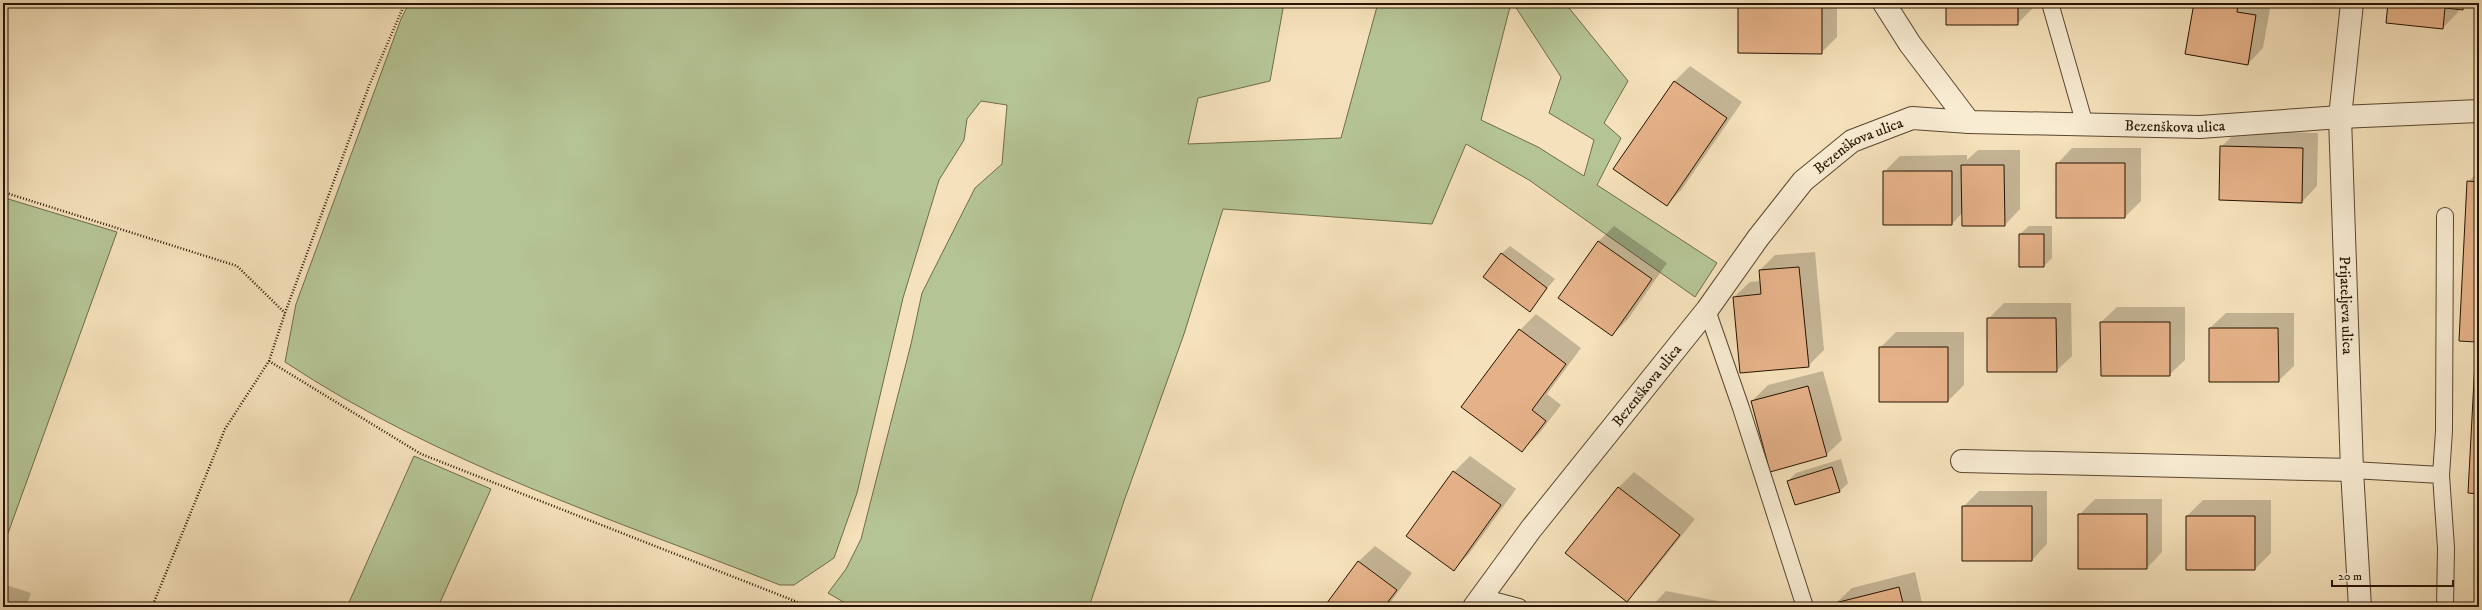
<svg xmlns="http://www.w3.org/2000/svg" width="2482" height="610" viewBox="0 0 2482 610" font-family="'IM FELL DW Pica',serif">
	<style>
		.green { fill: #b5c495; stroke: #6e6c4a }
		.shadow { fill: #0003 }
		.building { fill: #e5b188; stroke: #271300 }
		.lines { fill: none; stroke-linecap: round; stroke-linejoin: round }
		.service-casing { stroke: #5a462f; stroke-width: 18 }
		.minor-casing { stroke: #5a462f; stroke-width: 24 }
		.path { stroke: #271300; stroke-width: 2.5; stroke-dasharray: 1 2; stroke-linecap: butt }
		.service { stroke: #f8ecd3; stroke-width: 16 }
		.minor { stroke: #f8ecd3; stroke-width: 22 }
		.labels { text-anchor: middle; stroke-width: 3; stroke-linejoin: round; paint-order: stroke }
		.street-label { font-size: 15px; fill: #271300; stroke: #f8ecd3 }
	</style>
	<rect width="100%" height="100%" fill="#f5e1bb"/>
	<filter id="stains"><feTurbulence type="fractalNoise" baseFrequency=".005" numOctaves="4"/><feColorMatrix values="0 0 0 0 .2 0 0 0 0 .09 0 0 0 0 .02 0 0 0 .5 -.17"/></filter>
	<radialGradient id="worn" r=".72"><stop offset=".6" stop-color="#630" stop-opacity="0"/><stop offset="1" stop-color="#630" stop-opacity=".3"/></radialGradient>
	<path class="green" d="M409 3H1284L1270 81 1198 98 1188 144 1341 138 1378 3H1511L1481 120 1538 147 1584 176 1594 140 1549 113 1561 77 1513 3H1565L1628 81 1604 123 1621 138 1597 185 1717 263 1695 297 1529 180 1466 144 1432 224 1223 209 1184 334 1124 501 1089 607H852L828 593 846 569 861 539 911 344 922 293 975 188 1002 164 1007 105 981 101 967 119 964 140 939 180 903 298 857 493 834 558 794 585H780C612 519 436 462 285 362L296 304 401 19Z
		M3 195 5 198 117 232 3 547Z
		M414 456 491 489 438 607H347Z"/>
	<path class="shadow" d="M1739 3H1837V37L1821 53Z
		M1947 3H2033V8L2017 24Z
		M2195 3H2271L2263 48 2248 64Z
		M2389 3H2468L2462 9 2459 8 2458 12 2443 28Z
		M1690 66 1742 102 1682 189 1667 205 1674 82Z
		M2237 131 2318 133 2317 186 2302 202 2221 147Z
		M2072 148H2141V201L2125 217 2057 164Z
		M1978 150H2020V209L2005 225 1962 213 1952 224 1884 172 1900 156 1967 155V160Z
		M2479 171V493L2477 341 2468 182Z
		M1614 226 1667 263 1628 319 1612 335 1598 242Z
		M2029 226H2052V258L2044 266 2020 234Z
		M1510 246 1555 279 1529 310 1501 254Z
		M1815 252 1824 350 1808 366 1734 297 1750 282 1761 281 1760 270 1775 255Z
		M2004 303H2071L2072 356 2056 371 1988 319Z
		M2117 307H2185V360L2169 375 2101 322Z
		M2226 313H2294V366L2278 381 2210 328Z
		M1536 314 1581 348 1547 394 1561 405 1538 435 1522 450 1520 330Z
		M1896 332H1964V385L1948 401H1880V348Z
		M1823 371 1842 440 1826 455 1752 401 1768 385Z
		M1470 456 1516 489 1469 554 1454 569 1408 536 1454 472Z
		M1841 459 1848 483 1840 491 1788 481 1796 473Z
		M1634 472 1695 519 1642 585 1626 600 1566 552 1619 487Z
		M1979 491H2047V544L2032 560 1963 507Z
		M2095 499H2162V552L2147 568 2079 515Z
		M2203 500H2271V553L2255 569H2187V516Z
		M1375 546 1412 573 1387 607H1325L1359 561Z
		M1915 572 1923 607H1837L1836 603 1852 588Z
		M3 584 31 593 26 607H3Z
		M1666 591 1728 603V607H1651Z"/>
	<path class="building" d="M1738 3H1822V54L1738 53Z
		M1946 3H2018V25H1946Z
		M2194 3H2238L2237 12 2256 15 2248 65 2185 54Z
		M2388 3H2463V10L2445 8 2443 29 2386 23Z
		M1674 81 1727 118 1667 206 1613 169Z
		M2220 146 2303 148 2302 203 2219 200Z
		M2056 163H2125V218H2056Z
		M1961 165H2004L2005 226H1962Z
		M1883 171H1952V225H1883Z
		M2467 181 2479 182V494L2468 493 2476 342 2459 341Z
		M2019 234H2044V267H2019Z
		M1598 241 1652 279 1612 336 1558 298Z
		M1501 253 1547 288 1530 312 1483 277Z
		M1799 267 1809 367 1740 373 1733 297 1761 294 1759 270Z
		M1987 318H2056L2057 372H1987Z
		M2100 322H2170V376H2101Z
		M2209 328H2278L2279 382H2209Z
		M1519 329 1566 364 1532 410 1546 421 1522 452 1461 407Z
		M1879 347H1948V402H1879Z
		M1808 386 1827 456 1770 472 1751 401Z
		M1832 467 1840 492 1795 505 1787 481Z
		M1453 471 1501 505 1454 571 1406 536Z
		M1618 487 1680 535 1627 602 1565 553Z
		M1962 506H2032V561H1962Z
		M2078 514H2147V569H2078Z
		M2186 516H2255V570H2186Z
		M1358 561 1397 590 1384 607H1324Z
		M1899 587 1904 607H1836L1835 603Z"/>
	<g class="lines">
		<g class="service-casing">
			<path id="service" d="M2050 3 2085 125
				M1707 310 1741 408 1805 607
				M2352 470 2441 475 2446 548 2445 607
				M2441 475 2444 431 2445 216
				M1481 597 1519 607"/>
		</g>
		<g class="minor-casing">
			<g id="minor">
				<path d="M1884 3 1910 44 1969 122"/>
				<path id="s1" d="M2352 3 2340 117 2352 470 2360 607"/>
				<path d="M1962 461 2352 470"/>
				<path id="s2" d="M1474 607 1531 529 1707 310 1758 238 1803 181 1852 141 1912 118 1969 122 2200 127 2340 117 2479 111"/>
			</g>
		</g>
		<path class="path" d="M3 192 237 266 285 313
			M269 361 421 454 810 607
			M152 607 225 429 269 361 285 313 369 86 405 3"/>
		<use href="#service" class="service"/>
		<use href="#minor" class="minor"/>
	</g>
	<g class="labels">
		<g class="street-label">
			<text dy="5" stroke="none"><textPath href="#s2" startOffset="929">Bezenškova ulica</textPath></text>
			<text dy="5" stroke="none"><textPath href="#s2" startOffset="605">Bezenškova ulica</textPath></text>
			<text dy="5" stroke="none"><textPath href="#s1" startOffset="303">Prijateljeva ulica</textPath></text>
			<text dy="5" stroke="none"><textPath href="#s2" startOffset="281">Bezenškova ulica</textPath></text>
		</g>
	</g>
	<rect width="2482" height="610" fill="none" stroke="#f5e1bb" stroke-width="16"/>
	<rect x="4" y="4" width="2474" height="602" fill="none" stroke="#271300" stroke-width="2"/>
	<rect x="8" y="8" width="2466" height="594" fill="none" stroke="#271300"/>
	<path d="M2332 580v6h121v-6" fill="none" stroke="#271300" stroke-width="2"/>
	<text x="2338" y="580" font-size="12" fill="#271300" stroke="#f8ecd3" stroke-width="3" paint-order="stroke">20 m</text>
	<rect width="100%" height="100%" filter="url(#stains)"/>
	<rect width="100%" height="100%" fill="url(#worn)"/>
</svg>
